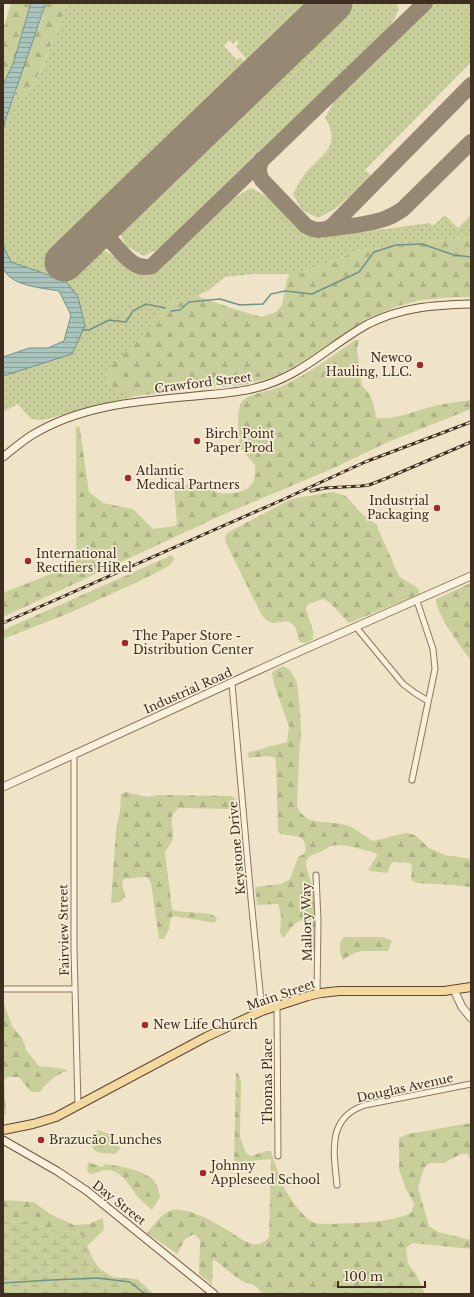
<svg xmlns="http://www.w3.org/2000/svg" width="474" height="1297" viewBox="0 0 474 1297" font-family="'Libre Baskerville',serif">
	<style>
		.grass { fill: url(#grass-dots) }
		.forest { fill: url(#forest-firs) }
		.wetland { fill: url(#wetland-marsh) }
		.park { fill: url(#park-tufts) }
		.water { fill: url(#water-rules); stroke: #6f938a }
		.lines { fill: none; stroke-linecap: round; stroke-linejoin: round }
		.stream { stroke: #6f938a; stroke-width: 1.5 }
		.taxiway { stroke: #968974; stroke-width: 16 }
		.runway { stroke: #968974; stroke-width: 39 }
		.minor-casing { stroke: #8d765c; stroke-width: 7 }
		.tertiary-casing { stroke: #8d765c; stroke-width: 9 }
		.secondary-casing { stroke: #6f573f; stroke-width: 9 }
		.primary-casing { stroke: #5b4430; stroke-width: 10 }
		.minor { stroke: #faf1dc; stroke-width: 5 }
		.tertiary { stroke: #faf1dc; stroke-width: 7 }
		.secondary { stroke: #faf1dc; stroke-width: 7 }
		.primary { stroke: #f3d9a0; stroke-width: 8 }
		.rail-casing { stroke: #3d2e20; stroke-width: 3 }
		.rail { stroke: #f7eed8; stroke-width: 1.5; stroke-dasharray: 4.5; stroke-linecap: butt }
		.poi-dot { fill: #9e2a2b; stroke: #f7eed8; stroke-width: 1.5 }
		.labels { text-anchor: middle; stroke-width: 3.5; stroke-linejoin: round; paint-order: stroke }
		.poi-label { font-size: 12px; fill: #3d2e20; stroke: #f7eed8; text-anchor: start }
		.street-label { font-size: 12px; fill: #3d2e20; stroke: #f7eed8 }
	</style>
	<defs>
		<pattern id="grass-dots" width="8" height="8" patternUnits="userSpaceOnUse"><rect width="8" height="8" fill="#c9cf9b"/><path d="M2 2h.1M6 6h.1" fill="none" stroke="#aeb285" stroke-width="1.8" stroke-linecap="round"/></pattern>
		<pattern id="forest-firs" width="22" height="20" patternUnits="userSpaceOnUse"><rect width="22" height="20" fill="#c9cf9b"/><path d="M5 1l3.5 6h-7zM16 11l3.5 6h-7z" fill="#aeb285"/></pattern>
		<pattern id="wetland-marsh" width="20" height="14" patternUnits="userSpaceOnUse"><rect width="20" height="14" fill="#c9cf9b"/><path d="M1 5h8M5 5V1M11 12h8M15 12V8" fill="none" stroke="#aeb285"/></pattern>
		<pattern id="park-tufts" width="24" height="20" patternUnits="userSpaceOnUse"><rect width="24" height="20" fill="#c9cf9b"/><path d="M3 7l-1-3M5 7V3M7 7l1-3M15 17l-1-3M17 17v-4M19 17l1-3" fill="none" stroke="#aeb285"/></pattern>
		<pattern id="water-rules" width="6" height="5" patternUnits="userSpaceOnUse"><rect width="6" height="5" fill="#a9c4bc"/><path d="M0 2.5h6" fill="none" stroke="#8ba098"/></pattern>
	</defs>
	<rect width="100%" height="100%" fill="#f0e4c8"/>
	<path class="grass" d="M68 3H314L251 64 236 47 239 43 237 40 233 44 229 40 224 46 237 60 240 57 248 66 54 253 73 273 99 247 137 271 146 273 155 270 232 199 251 188C258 192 265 195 271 199 286 212 299 234 319 238L429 223 433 226 445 215 458 228 471 215V237L356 251 330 263 298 274H253L225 277 209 290 197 296 174 301 137 341 108 369 107 382 116 390 135 396 43 420 31 419 18 404 3 412V376L54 360 84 326 66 281 11 262 3 245V132L5 121 15 95 27 94 41 71Z
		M352 3H396L399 10 389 28 325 93 200 213 162 247 144 256 126 246 118 229Z
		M432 3H471V62L365 170 372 177 335 209 318 218 302 210 293 194C297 187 300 180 304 175 320 154 343 148 325 118L334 101 339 95 372 60Z"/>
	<path class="forest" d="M11 3H31L13 64 3 85V30Z
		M46 3H68L41 70 27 94 15 95 28 52 43 16Z
		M471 237V297H455L421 300 398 306 366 319 304 361 272 378 242 385 184 390 135 396 116 390 107 382 108 369 137 341 174 301 197 296 234 309 261 317 276 312 282 305 287 279 290 274H298L330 263 356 251Z
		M355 340H359L357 349 362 386C372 395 374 404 376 418 396 420 415 411 434 406 446 403 459 402 471 400V409L388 442 336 467 220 516 3 617V593L73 565 76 562V427H79L80 429 89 492 103 503 133 509 153 529 175 526 177 523 174 491 177 486C185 485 195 483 203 483 209 484 212 491 218 493 223 494 229 493 234 493 252 490 256 482 255 465L240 448C239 437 236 412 241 403 247 393 269 392 280 387 307 375 331 357 355 340Z
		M333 492 346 496 362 514 376 524 399 576C406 582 413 583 419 590V594L349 623 329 602 323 599 308 604 306 609 313 631V639L306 643 299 642C298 638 297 633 296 629 290 616 281 624 273 623 267 622 263 617 260 612L226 543 225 538 227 533 291 499Z
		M170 556 175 558 169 566 142 580 67 614 3 639V630Z
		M471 583V661C462 648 435 613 436 599Z
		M283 666 290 670 297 682 300 709 301 733 299 756 297 806C305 827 329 820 346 825 352 826 366 837 373 841L406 833 415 835 429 848 445 855 471 859V887L453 885 416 883 411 880 412 867 410 863 392 862 387 873 370 871 368 870 377 856 376 853C364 850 343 843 331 846 327 847 324 851 320 852 315 855 310 854 307 860 304 866 312 882 313 889 316 905 319 939 313 954H311C310 947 311 909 295 924 290 928 287 934 283 938L280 931 281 915 278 904 257 905 255 887 281 884 290 879 298 857 304 854 306 849 304 841 300 837 281 834 278 831 276 764 275 758 268 756 249 758 247 755 249 752 287 742 289 727 274 684 272 673 276 669Z
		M127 792 147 797 159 795 231 796 236 799V807L227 809 179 808C165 818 176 829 172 841 171 844 167 849 165 852L172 909 176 911 211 914 217 918 215 923 173 916 170 920 169 929 164 939H159L151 883 148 878 145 877 124 879 122 882 125 897 120 902 111 903 116 830 120 811 121 794Z
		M344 937H383L392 941 388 951H363L354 953 343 960C339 952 338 945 344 937Z
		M3 1002 12 1026 22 1038 26 1050 39 1066 65 1069 68 1071C56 1074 47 1082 40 1092H31L19 1077H8L4 1080 6 1113 3 1117Z
		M236 1073H238L241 1081 240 1137 246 1153 251 1156 266 1151H271C275 1162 278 1173 282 1183 286 1193 304 1220 315 1223 324 1225 347 1223 357 1223 374 1222 395 1220 411 1213L414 1204 405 1187 399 1170V1138L408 1134 471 1123V1162L468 1154H461L444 1163H430L424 1168 418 1188 429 1226 438 1232 471 1240V1249L413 1243 406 1248 408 1264 416 1274 425 1294H262C253 1280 249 1286 239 1279 230 1273 222 1265 213 1259L212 1285 199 1274 200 1240 194 1234 185 1239 177 1254 147 1233C154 1225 161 1213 172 1210 187 1206 216 1223 229 1231 237 1236 251 1248 262 1243 265 1242 267 1239 269 1237L271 1159 234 1163Z
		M88 1162 102 1167 105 1164C119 1166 146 1170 155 1182 158 1186 159 1192 160 1197L152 1210C147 1206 142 1201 138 1197 129 1186 122 1169 105 1170 101 1170 95 1174 90 1174L87 1170Z
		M3 1200 34 1202 50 1214 74 1225 89 1224 103 1218 104 1230 87 1246 83 1236 77 1233 46 1229 35 1223 25 1221 3 1222Z"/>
	<path class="wetland" d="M25 1221 35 1223 46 1229 77 1233 83 1236 92 1258 100 1269 113 1277 137 1279 154 1294H3V1222Z"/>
	<path class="park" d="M98 1130 109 1134 112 1140 121 1148 115 1154C101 1153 90 1155 91 1137Z"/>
	<path class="water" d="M31 3H46L5 121 3 132V85L13 64Z
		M3 245 11 262 66 281 78 297 85 326 72 354 3 376V357L29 348H48L64 341 71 315 59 291C43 288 12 286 4 270 1 265 3 251 3 245Z"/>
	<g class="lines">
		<path class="stream" d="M171 311 180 310 189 302 220 299 240 305 263 304 271 294 285 291 312 294 359 272 374 252 396 245 422 244 454 255 471 257
			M82 330H89L109 320 126 322 133 311 146 304 165 308
			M3 1283 52 1280 98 1278 130 1282 145 1294"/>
		<path class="taxiway" d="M262 159C258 167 258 173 262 180L306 226 313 229 318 230C340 227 363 226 384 219 391 217 397 213 403 209L471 142
			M113 216C107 224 105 231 110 240 122 252 134 272 152 266L425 3
			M329 228 332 226 471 85"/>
		<path class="runway" d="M64 262 333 3"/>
		<g class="minor-casing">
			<path id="minor" d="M356 627 403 684 415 693 428 701
				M232 684 251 899 262 1011
				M74 754V949L78 1106
				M412 780 435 669 433 649 417 601
				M316 875 318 921 317 994
				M3 989H75
				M277 1007 278 1156
				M337 1185C334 1153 326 1118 365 1105L471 1084"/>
		</g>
		<g class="tertiary-casing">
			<path id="tertiary" d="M3 787 285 658 471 576
				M454 990 462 1007 471 1018"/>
		</g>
		<g class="secondary-casing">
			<path id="secondary" d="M3 457C12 450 21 442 32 435 81 405 139 401 195 396 215 394 236 393 255 388 299 378 330 345 368 324 402 307 434 305 471 304
				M3 1140 57 1171 87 1191 214 1294"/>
		</g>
		<g class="primary-casing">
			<path id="primary" d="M3 1130 33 1124 56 1117 206 1037 262 1011 308 996 321 993 339 991H444L471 987"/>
		</g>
		<use href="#minor" class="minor"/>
		<use href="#tertiary" class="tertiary"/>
		<use href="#secondary" class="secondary"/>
		<use href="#primary" class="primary"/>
		<g class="rail-casing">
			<path id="rail" d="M311 491 325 488 361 486 369 485 387 478 471 442
				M3 623 282 500 365 462 471 422"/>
		</g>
		<use href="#rail" class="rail"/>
	</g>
	<g class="poi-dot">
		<circle cx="420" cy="365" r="4"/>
		<circle cx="197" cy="441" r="4"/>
		<circle cx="128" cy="478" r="4"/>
		<circle cx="437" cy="508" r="4"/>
		<circle cx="28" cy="561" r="4"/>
		<circle cx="125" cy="643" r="4"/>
		<circle cx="145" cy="1025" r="4"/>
		<circle cx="41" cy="1140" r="4"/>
		<circle cx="203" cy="1173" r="4"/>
	</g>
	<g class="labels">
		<g class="poi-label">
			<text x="412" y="362" text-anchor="end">Newco<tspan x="412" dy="14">Hauling, LLC.</tspan></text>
			<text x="205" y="438">Birch Point<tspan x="205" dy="14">Paper Prod</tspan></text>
			<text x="136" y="475">Atlantic<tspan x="136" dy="14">Medical Partners</tspan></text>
			<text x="429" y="505" text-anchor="end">Industrial<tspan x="429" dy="14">Packaging</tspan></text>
			<text x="36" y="558">International<tspan x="36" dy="14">Rectifiers HiRel</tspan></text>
			<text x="133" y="640">The Paper Store -<tspan x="133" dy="14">Distribution Center</tspan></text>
			<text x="153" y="1029">New Life Church</text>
			<text x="49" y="1144">Brazucăo Lunches</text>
			<text x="211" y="1170">Johnny<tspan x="211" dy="14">Appleseed School</tspan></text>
		</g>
		<g class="street-label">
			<text transform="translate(203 383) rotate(-7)" y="4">Crawford Street</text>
			<text transform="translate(188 691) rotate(-24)" y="4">Industrial Road</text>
			<text transform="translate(237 848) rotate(-95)" y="4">Keystone Drive</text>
			<text transform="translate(307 922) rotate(-91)" y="4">Mallory Way</text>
			<text transform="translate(64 930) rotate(-91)" y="4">Fairview Street</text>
			<text transform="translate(281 995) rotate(-19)" y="4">Main Street</text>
			<text transform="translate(268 1081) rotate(-90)" y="4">Thomas Place</text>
			<text transform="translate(405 1088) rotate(-12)" y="4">Douglas Avenue</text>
			<text transform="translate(119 1203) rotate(38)" y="4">Day Street</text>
		</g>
	</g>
	<rect width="474" height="1297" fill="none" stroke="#3d2e20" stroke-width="8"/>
	<path d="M338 1281v6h87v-6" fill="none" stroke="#3d2e20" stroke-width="2"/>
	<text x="344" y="1281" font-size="12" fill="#3d2e20" stroke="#f7eed8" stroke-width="3" paint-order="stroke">100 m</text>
</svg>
